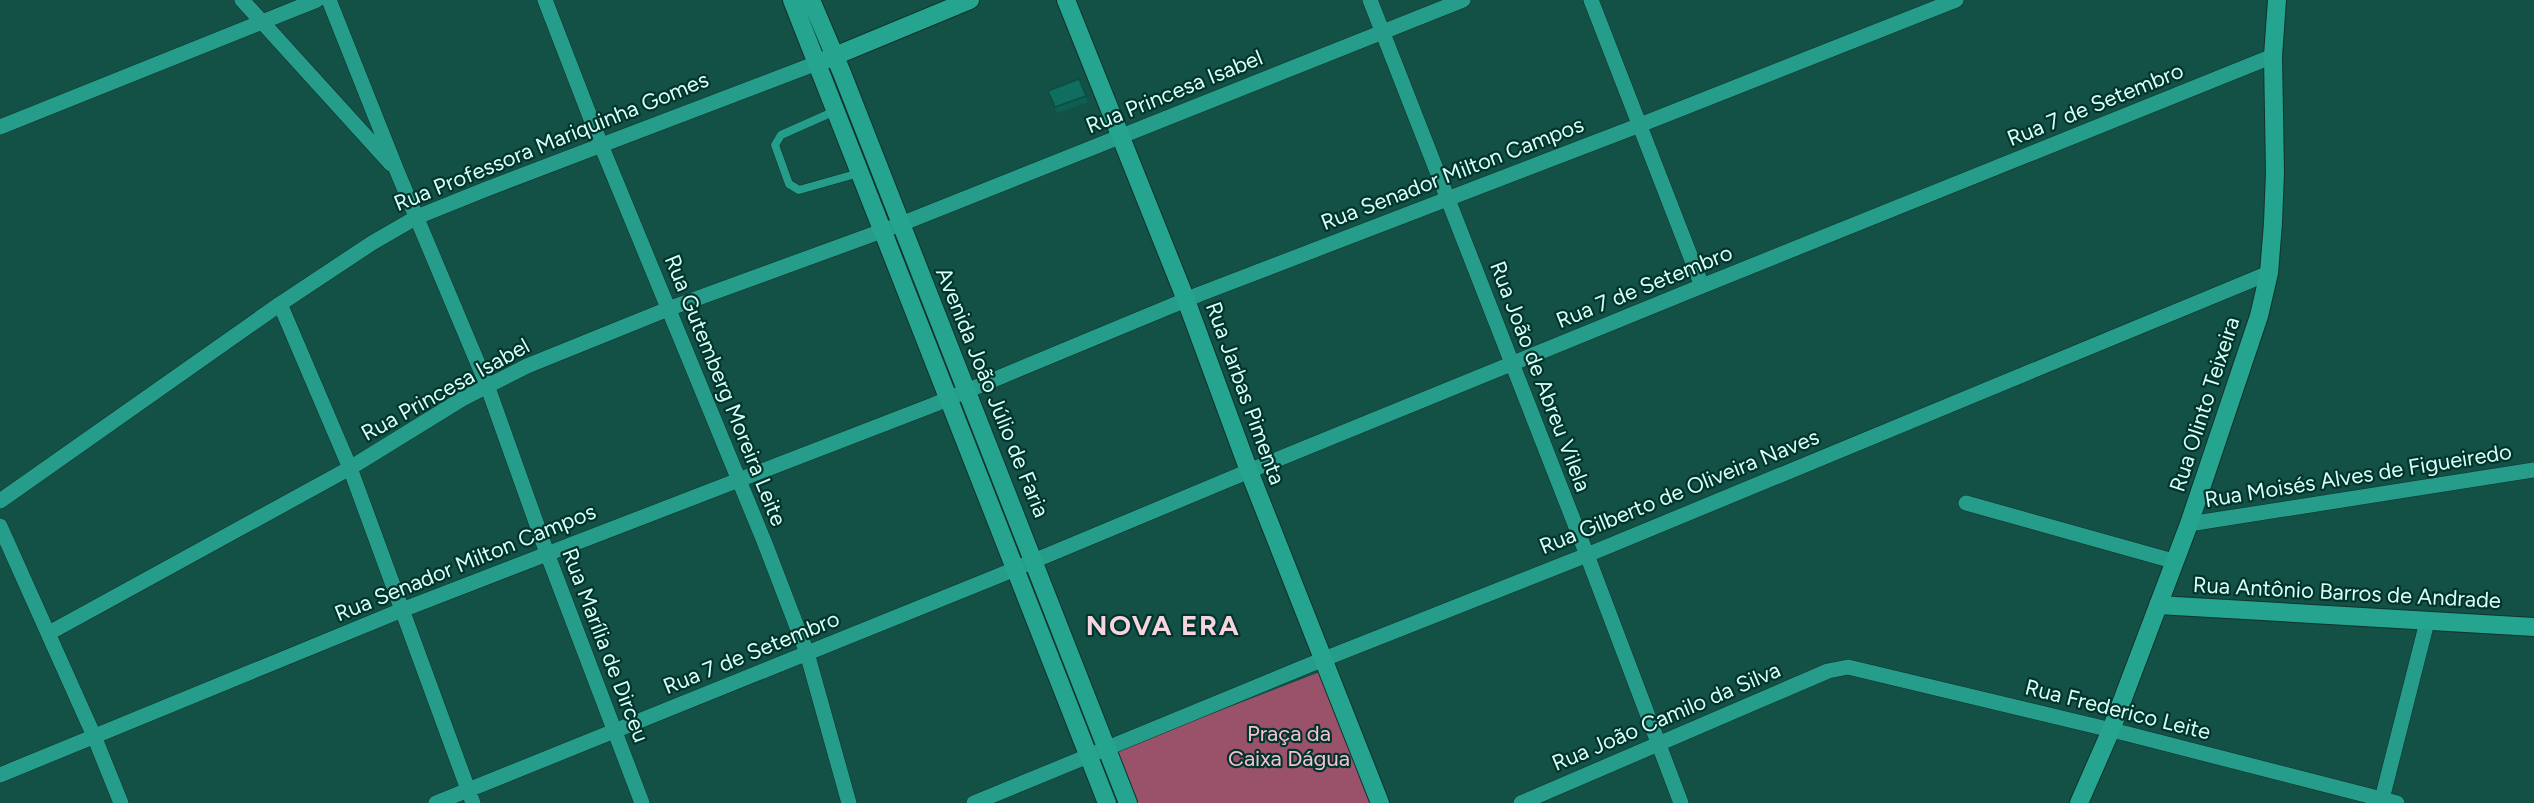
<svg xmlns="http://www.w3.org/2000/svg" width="2534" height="803" viewBox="0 0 2534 803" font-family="Figtree,sans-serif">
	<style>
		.green { fill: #9a526b }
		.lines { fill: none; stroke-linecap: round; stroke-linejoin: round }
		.lane-casing { stroke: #10332c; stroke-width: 9 }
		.street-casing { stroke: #10332c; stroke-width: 16 }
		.secondary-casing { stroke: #10332c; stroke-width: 20 }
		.lane { stroke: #269d8a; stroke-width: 8 }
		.street { stroke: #269d8a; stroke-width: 15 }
		.secondary { stroke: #25a490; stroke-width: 18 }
		.wall { fill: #0e5f53 }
		.building { fill: #106e60; stroke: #0b4d43; stroke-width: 1.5 }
		.labels { text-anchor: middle; stroke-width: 4.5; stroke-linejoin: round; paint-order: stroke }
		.street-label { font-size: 22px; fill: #d7fff5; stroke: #01342c }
		.park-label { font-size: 22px; fill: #f4c2d1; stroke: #01342c }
		.district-label { font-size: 28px; font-weight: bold; letter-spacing: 1.5px; fill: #f7d5df; stroke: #01342c }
	</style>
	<rect width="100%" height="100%" fill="#135146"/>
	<path class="green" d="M1325 670 1374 803H1132L1113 752Z"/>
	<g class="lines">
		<g class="lane-casing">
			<path id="lane" d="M835 111 781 135 775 145 789 184 799 190 859 173"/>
		</g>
		<g class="street-casing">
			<path id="street" d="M242 0 391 164
				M329 0 397 171 487 385 547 553 642 803
				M545 0 601 145 764 541 807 653 849 803
				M1370 0 1587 555 1681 803
				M1591 0 1702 286
				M0 127 317 0
				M280 304 350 468 473 803
				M0 501 280 304 372 243 417 217 484 190 817 63
				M1966 503 2173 561
				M2189 524 2534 470
				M0 526 94 736 121 803
				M49 633 350 468 462 399 527 366 668 309 901 224 1463 0
				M0 775 402 610 933 405 1200 294 1640 125 1956 0
				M436 803 998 576 1249 471 1702 286 2273 56
				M974 803 1314 663 1587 555 2269 273
				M1521 803 1828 671 1848 667 2128 734 2397 803
				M2381 803 2427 622"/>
		</g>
		<g class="secondary-casing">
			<path id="secondary" d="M792 0 1107 803
				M811 0 842 73 1128 803
				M1066 0 1186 300 1249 471 1380 803
				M825 60 970 0
				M2158 605 2534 627
				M2079 803 2111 730 2189 524 2259 316 2269 273 2273 223 2275 172 2273 56 2277 0"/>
		</g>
		<use href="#lane" class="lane"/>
		<use href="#street" class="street"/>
		<use href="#secondary" class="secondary"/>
	</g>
	<path class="wall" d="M1079 79 1088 102 1057 113 1048 91Z"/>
	<path class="building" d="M1079 79 1086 96 1055 107 1048 91Z"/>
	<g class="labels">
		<g class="street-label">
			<text transform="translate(1174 91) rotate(-22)" y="8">Rua Princesa Isabel</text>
			<text transform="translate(2095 104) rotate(-22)" y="8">Rua 7 de Setembro</text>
			<text transform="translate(551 141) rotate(-22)" y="8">Rua Professora Mariquinha Gomes</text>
			<text transform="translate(1452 173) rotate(-21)" y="8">Rua Senador Milton Campos</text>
			<text transform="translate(1644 286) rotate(-22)" y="8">Rua 7 de Setembro</text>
			<text transform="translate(1541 376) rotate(69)" y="8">Rua João de Abreu Vilela</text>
			<text transform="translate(445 389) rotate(-29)" y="8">Rua Princesa Isabel</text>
			<text transform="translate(726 390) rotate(68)" y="8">Rua Gutemberg Moreira Leite</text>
			<text transform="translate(993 392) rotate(68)" y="8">Avenida João Júlio de Faria</text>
			<text transform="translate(1246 393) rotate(70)" y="8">Rua Jarbas Pimenta</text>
			<text transform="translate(2204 404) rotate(-72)" y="8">Rua Olinto Teixeira</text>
			<text transform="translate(2358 475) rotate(-9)" y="8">Rua Moisés Alves de Figueiredo</text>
			<text transform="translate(1679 491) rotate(-22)" y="8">Rua Gilberto de Oliveira Naves</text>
			<text transform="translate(465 562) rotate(-22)" y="8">Rua Senador Milton Campos</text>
			<text transform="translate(2347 592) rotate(3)" y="8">Rua Antônio Barros de Andrade</text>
			<text transform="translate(606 645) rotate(69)" y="8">Rua Marília de Dirceu</text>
			<text transform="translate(751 652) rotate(-22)" y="8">Rua 7 de Setembro</text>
			<text transform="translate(2118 709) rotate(14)" y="8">Rua Frederico Leite</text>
			<text transform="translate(1666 716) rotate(-23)" y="8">Rua João Camilo da Silva</text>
		</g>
		<g class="park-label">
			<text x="1289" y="741">Praça da<tspan x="1289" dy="25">Caixa Dágua</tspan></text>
		</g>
		<g class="district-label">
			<text x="1163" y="635">NOVA ERA</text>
		</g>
	</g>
</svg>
